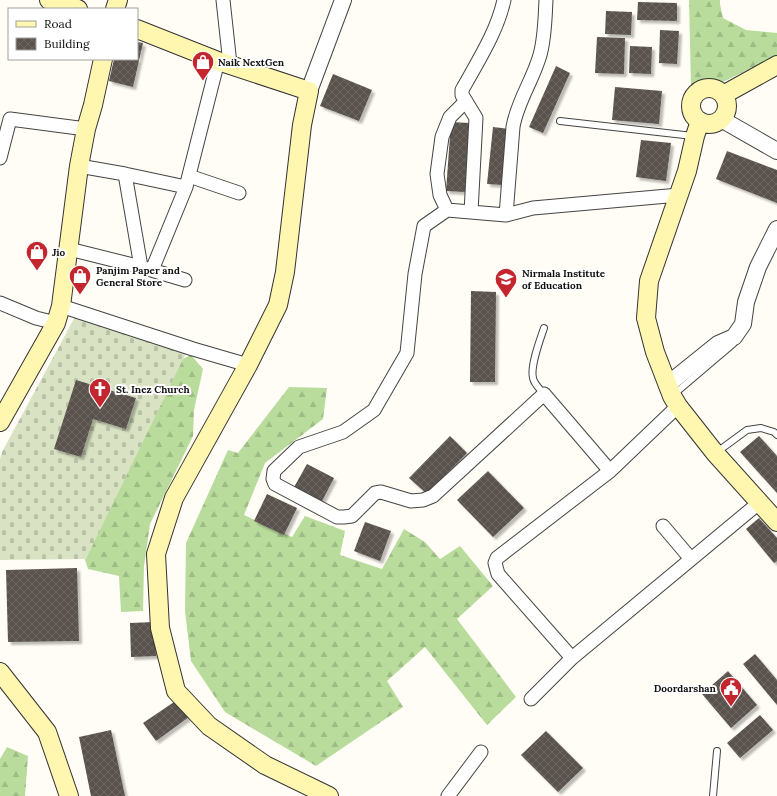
<svg xmlns="http://www.w3.org/2000/svg" width="777" height="796" viewBox="0 0 777 796" font-family="Lora,serif">
	<style>
		.forest { fill: url(#forest-firs) }
		.cemetery { fill: url(#cemetery-stones) }
		.building { fill: url(#building-cross-hatch); filter: url(#shadow) }
		.lines { fill: none; stroke-linecap: round; stroke-linejoin: round }
		.service-casing { stroke: #444; stroke-width: 8 }
		.minor-casing { stroke: #444; stroke-width: 15 }
		.tertiary-casing { stroke: #444; stroke-width: 18 }
		.secondary-casing { stroke: #333; stroke-width: 20 }
		.service { stroke: #fff; stroke-width: 6 }
		.minor { stroke: #fff; stroke-width: 13 }
		.tertiary { stroke: #fff; stroke-width: 16 }
		.secondary { stroke: #fff6b0; stroke-width: 18 }
		.labels { text-anchor: middle; stroke-width: 4; stroke-linejoin: round; paint-order: stroke }
		.poi-label { font-size: 10px; font-weight: bold; fill: #111; stroke: #fff; text-anchor: start }
	</style>
	<defs>
		<pattern id="forest-firs" width="22" height="20" patternUnits="userSpaceOnUse"><rect width="22" height="20" fill="#b9dc9c"/><path d="M5 1l3.5 6h-7zM16 11l3.5 6h-7z" fill="#9ebc85"/></pattern>
		<pattern id="cemetery-stones" width="16" height="16" patternUnits="userSpaceOnUse"><rect width="16" height="16" fill="#d9e3c4"/><path d="M2 7V4a2 2 0 0 1 4 0v3zM10 15v-3a2 2 0 0 1 4 0v3z" fill="#b9c2a7"/></pattern>
		<pattern id="building-cross-hatch" width="8" height="8" patternUnits="userSpaceOnUse"><rect width="8" height="8" fill="#5a524d"/><path d="M0 0l8 8M0 8l8-8" fill="none" stroke="#6d6662"/></pattern>
		<filter id="shadow"><feDropShadow dx="3" dy="3" stdDeviation="1" flood-color="#0004"/></filter>
	</defs>
	<rect width="100%" height="100%" fill="#fffdf5"/>
	<path class="forest" d="M689 0H720V4L723 18 746 30 777 33V55L721 83 691 85Z
		M191 355 203 369 194 410 193 436 150 524 144 566 143 611 121 612 119 576 88 569 83 554 169 365Z
		M289 387 327 388 323 419 265 463 244 515 292 537 305 516 345 531 340 555 382 569 404 529 425 542 440 559 460 546 493 586 457 619 516 697 487 725 425 647 387 681 403 707 316 766 225 712 191 661 185 611 186 543 228 450 238 453Z
		M7 747 28 756 25 796H0V759Z"/>
	<path class="cemetery" d="M76 315 186 353 86 559 0 560V459L2 452Z"/>
	<path class="building" d="M638 2 677 3V21L637 20Z
		M606 11 632 12 631 35 605 34Z
		M660 30 679 31 677 64 659 63Z
		M597 37 625 38 624 74 595 73Z
		M137 42 143 43 133 87 109 81 114 59H137Z
		M630 46 652 47 651 74 629 73Z
		M556 66 570 73 543 133 529 127Z
		M333 74 372 90 359 121 320 106Z
		M615 87 662 91 659 124 612 120Z
		M451 122 469 123 465 192 446 191Z
		M493 127 510 129 504 185 487 184Z
		M641 140 671 143 666 181 636 177Z
		M727 151 777 170V203L716 179Z
		M471 291 496 292 495 382H470Z
		M76 380 136 398 126 429 93 419 81 457 54 449Z
		M450 436 467 453 427 494 409 478Z
		M759 436 777 456V493L740 452Z
		M307 464 334 478 321 503 293 489Z
		M488 471 524 508 493 537 457 500Z
		M267 494 297 508 284 535 254 521Z
		M759 518 777 538V561L774 563 746 529Z
		M365 522 391 531 380 561 354 551Z
		M77 568 79 641 8 642 6 570Z
		M155 622 156 656 131 657 130 623Z
		M755 654 777 680V705L743 664Z
		M728 671 757 705 731 728 702 694Z
		M177 700 189 717 156 741 143 723Z
		M760 715 773 730 740 758 727 743Z
		M111 730 125 796H91L79 737Z
		M546 731 583 768 558 792 521 755Z"/>
	<g class="lines">
		<g class="service-casing">
			<path id="service" d="M560 121 693 136
				M544 394C540 389 534 384 533 378 530 366 540 340 544 328
				M673 395 733 344
				M717 452 747 430 761 428 774 432 777 435
				M713 796 717 751"/>
		</g>
		<g class="minor-casing">
			<path id="minor" d="M223 0 230 64
				M0 158 10 119 86 129
				M79 166 125 174 186 187 218 61
				M125 174 141 267
				M189 176 239 193
				M447 210 440 195 437 174 442 137 450 117 466 101
				M471 212 476 118 462 95V90C478 61 497 32 504 0
				M506 215 513 127C517 102 533 80 540 55 545 37 545 18 546 0
				M69 249 141 267 185 280
				M152 270 186 187
				M0 303 36 318 56 323
				M61 306 193 349 248 365
				M610 471 544 394 433 496 423 500 411 501 381 492 375 493 352 516 344 517H337L275 484 273 479 274 471 299 447 343 432 374 410 407 353 415 274 424 226 447 210 506 215 533 208 679 195
				M663 526 691 559
				M572 658 498 574 495 563 497 558 610 471 678 406
				M531 699 572 658 760 502
				M448 796 481 752"/>
		</g>
		<g class="tertiary-casing">
			<path id="tertiary" d="M309 91 343 0
				M721 119 777 151
				M667 385 718 344 734 337 743 324 746 302 758 267 777 229"/>
		</g>
		<g class="secondary-casing">
			<path id="secondary" d="M49 0 78 9
				M115 9 118 0
				M137 29 218 61 309 91 302 125 285 272 278 305 248 365 174 498 156 554 160 628 176 691 209 726 265 765 329 796
				M691 106a18 18 0 1 1 36 0a18 18 0 1 1-36 0Z
				M723 95 777 65
				M700 121 695 136 687 171 649 281 646 318 655 352 672 396 678 406 715 453 777 522
				M0 422 56 323 61 306 79 166 86 129 93 105 103 59
				M0 672 47 732 69 796"/>
		</g>
		<use href="#service" class="service"/>
		<use href="#minor" class="minor"/>
		<use href="#tertiary" class="tertiary"/>
		<use href="#secondary" class="secondary"/>
	</g>
	<defs>
		<g id="shop-pin" transform="scale(1.15)"><path d="M0 17L-7.5 6A9.5 9.5 0 1 1 7.5 6Z" fill="#c4262e" stroke="#fff"/><path d="M-5-2.5h2.3a2.7 3.5 0 0 1 5.4 0H5L5.5 6h-11ZM-1.5-2.5h3a1.5 2.3 0 0 0-3 0Z" fill="#fff"/></g>
		<g id="university-pin" transform="scale(1.15)"><path d="M0 17L-7.5 6A9.5 9.5 0 1 1 7.5 6Z" fill="#c4262e" stroke="#fff"/><path d="M0-5L7-2L0 1L-7-2ZM-4 1L0 2.5L4 1V4Q0 6-4 4Z" fill="#fff"/></g>
		<g id="church-pin" transform="scale(1.15)"><path d="M0 17L-7.5 6A9.5 9.5 0 1 1 7.5 6Z" fill="#c4262e" stroke="#fff"/><path d="M-1.2-6h2.4v3.5h3.3v2.4h-3.3V6h-2.4V-.1h-3.3v-2.4h3.3Z" fill="#fff"/></g>
		<g id="civic-pin" transform="scale(1.15)"><path d="M0 17L-7.5 6A9.5 9.5 0 1 1 7.5 6Z" fill="#c4262e" stroke="#fff"/><path d="M-.6-6.5H3V-4.5H.6V-3L4-1V1h2V6H-6V1h2V-1L-.6-3ZM-1.2 2.5V6h2.4V2.5Z" fill="#fff"/></g>
	</defs>
	<g fill-rule="evenodd">
		<use href="#shop-pin" x="203" y="62"/>
		<use href="#shop-pin" x="37" y="252"/>
		<use href="#shop-pin" x="80" y="276"/>
		<use href="#university-pin" x="506" y="279"/>
		<use href="#church-pin" x="100" y="389"/>
		<use href="#civic-pin" x="731" y="688"/>
	</g>
	<g class="labels">
		<g class="poi-label">
			<text x="218" y="66">Naik NextGen</text>
			<text x="52" y="256">Jio</text>
			<text x="96" y="274">Panjim Paper and<tspan x="96" dy="12">General Store</tspan></text>
			<text x="522" y="277">Nirmala Institute<tspan x="522" dy="12">of Education</tspan></text>
			<text x="116" y="393">St. Inez Church</text>
			<text x="716" y="692" text-anchor="end">Doordarshan</text>
		</g>
	</g>
	<rect x="8" y="8" width="130" height="52" fill="#ffffff" stroke="#a0a0a0"/>
	<rect x="16" y="21" width="20" height="6" fill="#fff6b0" stroke="#a0a0a0"/>
	<text x="44" y="28" font-size="12" fill="#111111">Road</text>
	<rect x="16" y="38" width="20" height="12" fill="url(#building-cross-hatch)" stroke="#a0a0a0"/>
	<text x="44" y="48" font-size="12" fill="#111111">Building</text>
</svg>
